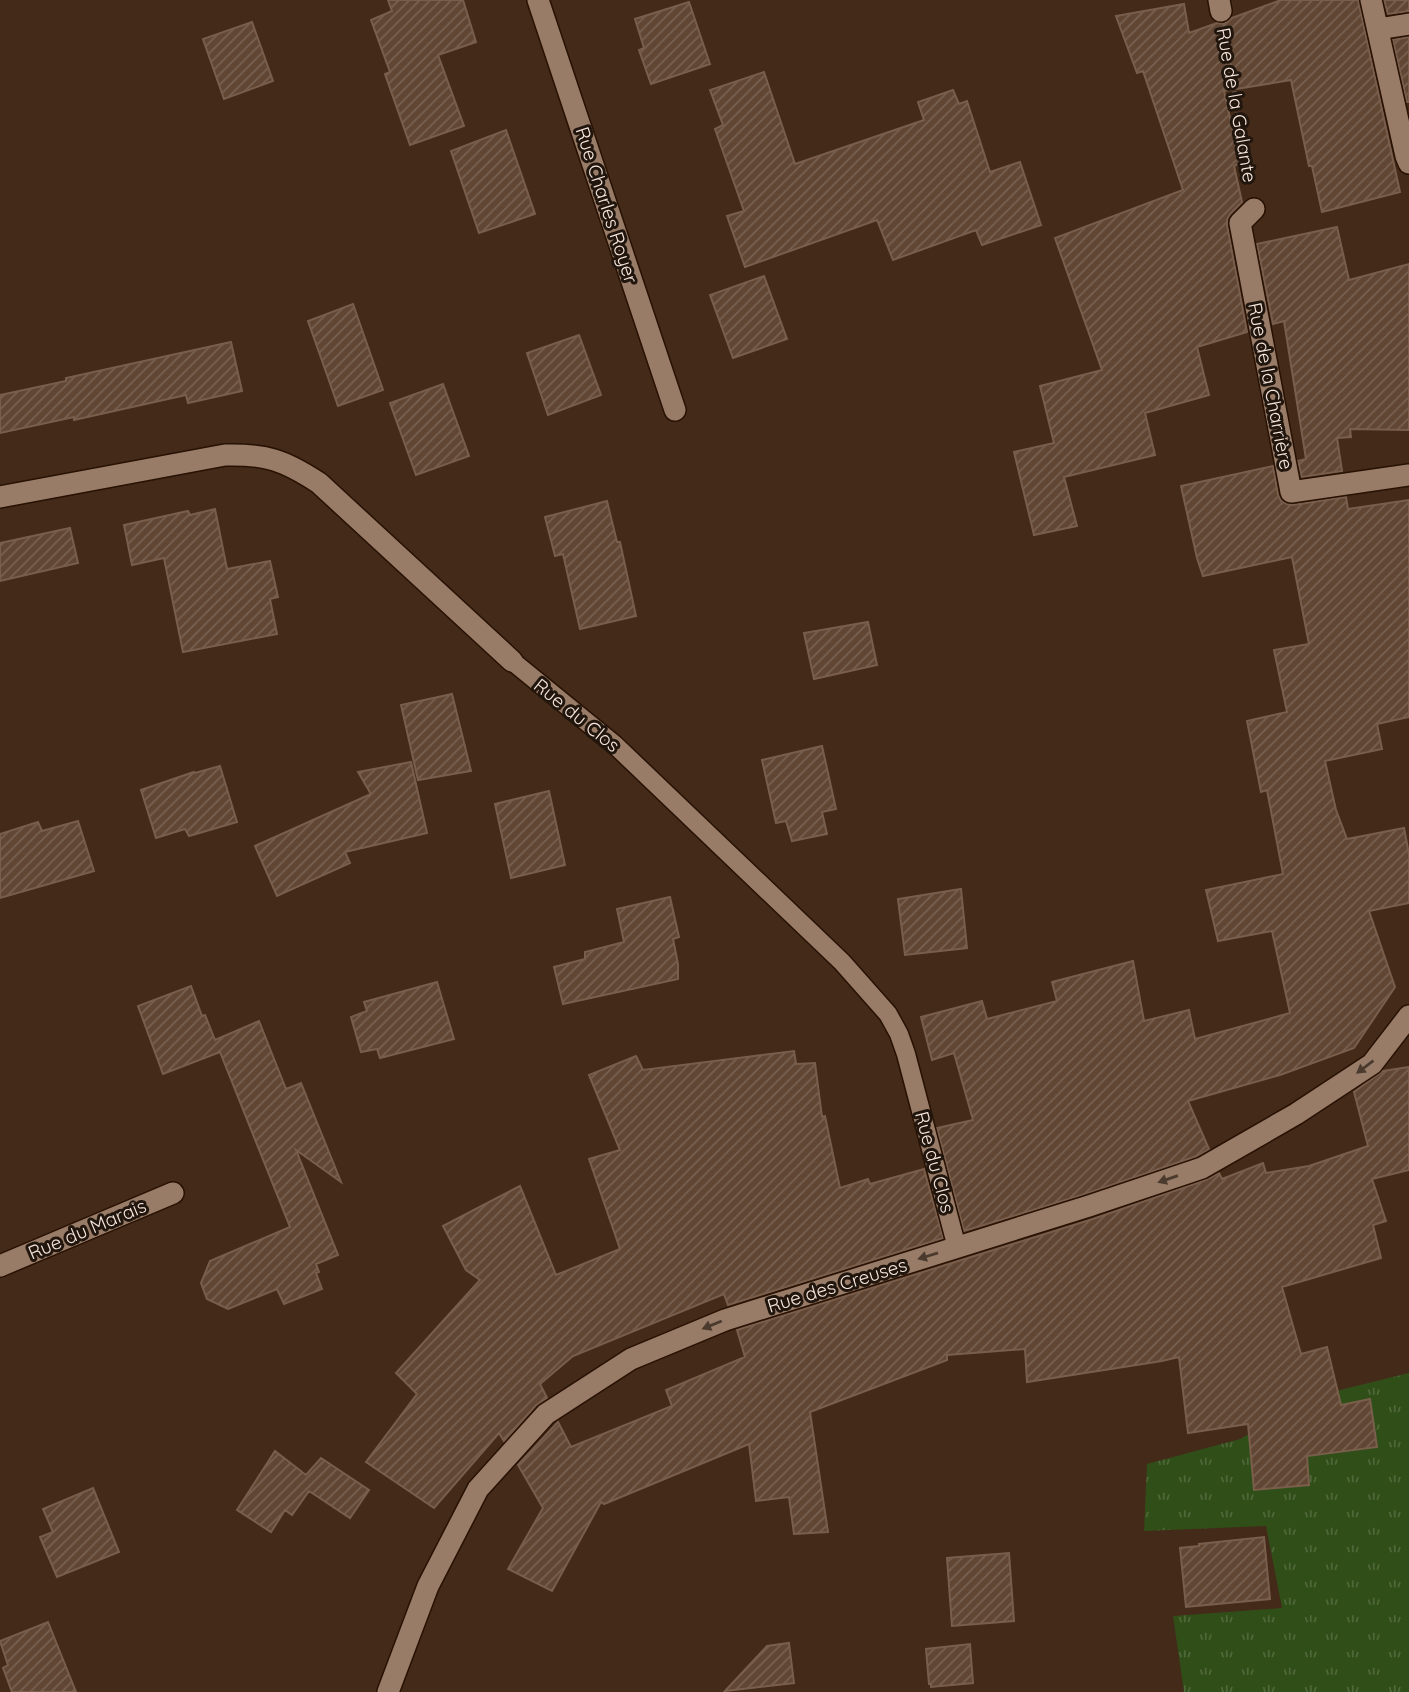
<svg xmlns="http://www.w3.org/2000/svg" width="1409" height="1692" viewBox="0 0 1409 1692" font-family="Quicksand,sans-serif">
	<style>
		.grass { fill: url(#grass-tufts) }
		.building { fill: url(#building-hatch); stroke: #7a5e4c; stroke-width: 2 }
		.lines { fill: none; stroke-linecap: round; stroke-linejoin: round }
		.lane-casing { stroke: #281203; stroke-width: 21 }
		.street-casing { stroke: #281203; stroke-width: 24 }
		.path { stroke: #7b6455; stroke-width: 4.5; stroke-dasharray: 3.5 3.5; stroke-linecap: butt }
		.lane { stroke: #997c68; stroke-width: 18 }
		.street { stroke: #997c68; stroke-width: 21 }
		.oneway { fill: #4b3a2e }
		.labels { text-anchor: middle; stroke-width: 6; stroke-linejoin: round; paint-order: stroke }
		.street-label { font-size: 19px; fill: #f7e6dc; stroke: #21160e }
	</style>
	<defs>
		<pattern id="grass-tufts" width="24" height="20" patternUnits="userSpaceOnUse" patternTransform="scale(1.75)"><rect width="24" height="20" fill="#304e18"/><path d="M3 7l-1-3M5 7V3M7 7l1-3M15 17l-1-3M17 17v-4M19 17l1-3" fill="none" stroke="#4f6839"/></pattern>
		<pattern id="building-hatch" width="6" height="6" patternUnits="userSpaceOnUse" patternTransform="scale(1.75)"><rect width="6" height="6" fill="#614634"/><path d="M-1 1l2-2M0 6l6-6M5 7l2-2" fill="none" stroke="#786151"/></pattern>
	</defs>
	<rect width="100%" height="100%" fill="#432a19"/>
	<path class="grass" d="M1409 1373V1692H1184L1173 1616 1282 1608 1266 1526 1144 1531 1147 1464 1240 1439 1316 1396Z"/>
	<path class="building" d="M388 0H463L476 42 438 55 464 126 410 145 385 74 390 72 371 20 392 11Z
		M1281 0H1358L1400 192 1322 212 1312 166H1309L1291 80 1224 91 1240 163 1234 166 1242 202 1230 214 1227 220V225L1247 332 1197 347 1209 395 1145 413 1155 455 1064 477 1077 526 1034 535 1014 452 1054 443 1040 386 1102 370 1055 238 1183 190 1143 71 1137 73 1116 16 1184 4 1189 33 1217 23 1224 24 1232 18Z
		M1384 0H1409V11L1388 14Z
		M689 2 710 64 651 84 639 50 644 48 635 19Z
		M252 22 273 81 224 99 203 39Z
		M1409 37V102H1407L1393 40Z
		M764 72 795 164 924 120 918 102 953 90 959 104 967 101 990 172 1020 162 1041 225 982 245 976 230 893 260 877 220 745 267 727 216 744 211 715 129 723 125 710 90Z
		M506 130 535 214 479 233 451 151Z
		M1337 227 1349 280 1409 264V430L1350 429 1351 437 1337 438 1342 471 1302 477 1298 461 1306 459 1284 321 1273 324 1257 244Z
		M764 276 787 339 733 358 710 295Z
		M353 304 383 390 338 406 308 321Z
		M579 335 601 395 548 415 527 353Z
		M231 342 242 391 188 403 186 395 74 420V417L0 433V395L66 381V378Z
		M443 384 469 456 416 475 390 403Z
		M1273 466 1278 495 1281 501 1287 504 1293 505 1346 497 1348 509 1409 500V717L1377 724 1382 749 1325 761 1336 810 1347 839 1404 828 1409 854V903L1369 911 1395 987 1354 1048 1280 1075 1188 1101 1209 1149 1197 1156 1085 1194 964 1231 937 1128 973 1120 954 1053 932 1060 921 1017 982 1001 987 1019 1057 1001 1052 982 1133 961 1144 1021 1189 1010 1195 1039 1290 1013 1272 931 1218 941 1206 890 1283 874 1267 790 1261 792 1247 721 1287 712 1274 650 1309 644 1292 557 1203 576 1197 558 1181 486Z
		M607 501 617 542H620L636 616 580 629 563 554 555 556 545 517Z
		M215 509 227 569 270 561 278 597 270 599 277 634 183 652 164 558 132 565 124 525 188 511 190 515Z
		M70 528 78 563 0 581V543Z
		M868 622 877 665 814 679 804 633Z
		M452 694 471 771 418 780 401 705Z
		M822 746 836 809 822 812 827 834 792 841 786 821 776 823 762 760Z
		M411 762 427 833 345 852 350 863 277 896 255 846 371 794 358 772Z
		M220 766 237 822 189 836 185 829 156 838 141 790 194 772 195 773Z
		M549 791 565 865 511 878 495 804Z
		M78 821 94 871 0 898V834L38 822 42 831Z
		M961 889 967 948 905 955 898 899Z
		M670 897 679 937 673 939 678 964V979L563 1004 554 967 585 959V952L624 942 617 909Z
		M437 982 454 1039 380 1058 377 1049 361 1052 351 1017 367 1011 364 1002Z
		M191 986 202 1016 205 1015 215 1040 259 1021 286 1089 301 1083 341 1182 296 1150 338 1255 316 1264 319 1272 316 1273 322 1289 284 1304 277 1289 228 1309 207 1299 201 1283 210 1261 290 1227 220 1052 163 1074 138 1006Z
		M794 1051 796 1064 815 1063 822 1117 825 1116 840 1188 868 1179 870 1184 924 1169 943 1238 728 1305 724 1294 573 1356 540 1384 547 1398 536 1405 504 1441 499 1433 434 1508 366 1462 417 1394 396 1373 480 1280 466 1270 443 1226 520 1186 556 1275 620 1249 589 1159 620 1150 589 1075 636 1056 643 1070Z
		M1409 1067V1170L1372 1179 1386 1221 1373 1225 1381 1258 1282 1287 1301 1354 1327 1347 1341 1405 1370 1399 1377 1447 1307 1456 1309 1485 1254 1490 1248 1424 1188 1433 1179 1357 1162 1361 1027 1382 1025 1349 947 1355V1360L810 1412 828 1532 794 1534 789 1497 756 1501 749 1444 604 1504 601 1502 552 1591 508 1569 543 1508 518 1465 558 1422 571 1447 672 1406 666 1390 745 1357 737 1330 1093 1219 1206 1180 1219 1173 1222 1179 1263 1163 1266 1173 1309 1166 1368 1146 1354 1092 1383 1071Z
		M275 1451 306 1475 321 1458 369 1490 350 1518 309 1491 292 1515 285 1510 271 1532 237 1510Z
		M93 1488 119 1552 57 1577 40 1537 53 1532 43 1509Z
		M1264 1537 1270 1599 1186 1607 1180 1548 1199 1546V1544Z
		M1009 1553 1014 1621 952 1626 947 1558Z
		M48 1622 76 1692H12L3 1668 8 1665 0 1641Z
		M789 1643 794 1683 725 1691 767 1646Z
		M970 1644 973 1683 931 1687V1684H929L926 1649Z"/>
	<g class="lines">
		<g class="lane-casing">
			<path id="lane" d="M512 661 615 745 842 962 888 1014 899 1034 906 1054 957 1248"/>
		</g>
		<g class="street-casing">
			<path id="street" d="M538 0 675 410
				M1219 0 1221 11
				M1371 0 1406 156 1409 163
				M1378 29 1409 24
				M1254 209 1240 223 1291 492 1409 475
				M0 497 225 455C266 454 284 460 319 483L512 661
				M0 1266 173 1193
				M388 1692 428 1586 478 1489 546 1414 631 1359 725 1320 1089 1206 1202 1168 1296 1114 1372 1064 1409 1016"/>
		</g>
		<path class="path" d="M1226 43 1249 179"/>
		<use href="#lane" class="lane"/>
		<use href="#street" class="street"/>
	</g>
	<defs><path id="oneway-solid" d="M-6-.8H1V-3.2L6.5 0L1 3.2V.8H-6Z" transform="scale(1.75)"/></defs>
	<g class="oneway">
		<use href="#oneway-solid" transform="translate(1365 1067) rotate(143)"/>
		<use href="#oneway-solid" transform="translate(1168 1179) rotate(161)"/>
		<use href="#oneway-solid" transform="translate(928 1256) rotate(163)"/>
		<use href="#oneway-solid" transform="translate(712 1325) rotate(158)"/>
	</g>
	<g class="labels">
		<g class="street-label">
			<text transform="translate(1237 105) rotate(80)" y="7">Rue de la Galante</text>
			<text transform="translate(607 205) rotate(72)" y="7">Rue Charles Royer</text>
			<text transform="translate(1271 386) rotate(79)" y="7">Rue de la Charrière</text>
			<text transform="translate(577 715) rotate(39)" y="7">Rue du Clos</text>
			<text transform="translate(935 1162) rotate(75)" y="7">Rue du Clos</text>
			<text transform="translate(87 1229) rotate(-23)" y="7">Rue du Marais</text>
			<text transform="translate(837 1285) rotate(-17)" y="7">Rue des Creuses</text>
		</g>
	</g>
</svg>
